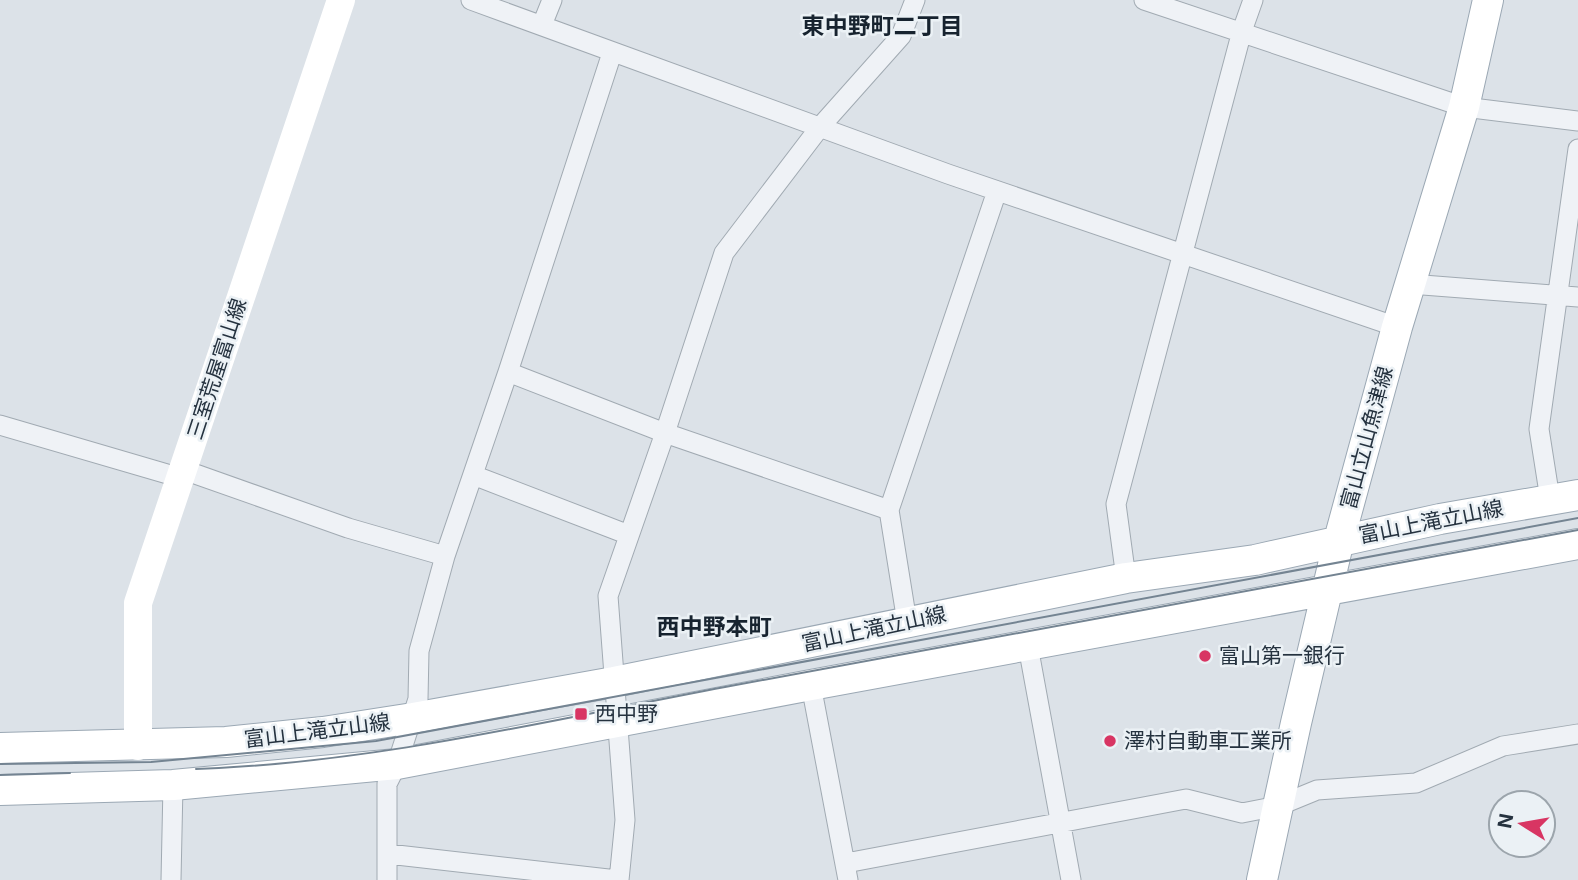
<svg xmlns="http://www.w3.org/2000/svg" width="1578" height="880" viewBox="0 0 1578 880" font-family="Inter,'Noto Sans JP',sans-serif">
	<style>
		.lines { fill: none; stroke-linecap: round; stroke-linejoin: round }
		.minor-casing { stroke: #a1aab2; stroke-width: 21 }
		.primary-casing { stroke: #9ba8b4; stroke-width: 32 }
		.minor { stroke: #eff2f6; stroke-width: 19 }
		.secondary { stroke: #fff; stroke-width: 28 }
		.primary { stroke: #fff; stroke-width: 30 }
		.tram { stroke: #748492; stroke-width: 2 }
		.poi-dot { fill: #d83563; stroke: #ebf1f5; stroke-width: 2.5 }
		.labels { text-anchor: middle; stroke-width: 5; stroke-linejoin: round; paint-order: stroke }
		.street-label { font-size: 21px; fill: #25323f; stroke: #ebf1f5 }
		.poi-label { font-size: 21px; fill: #25323f; stroke: #ebf1f5; text-anchor: start }
		.neighbourhood-label { font-size: 23px; font-weight: bold; fill: #17232f; stroke: #ebf1f5 }
	</style>
	<rect width="100%" height="100%" fill="#dce2e8"/>
	<g class="lines">
		<g class="minor-casing">
			<path id="minor" d="M471 0 948 174 1397 327
				M1144 0 1464 107 1578 121
				M542 25 552 0
				M1410 284 1578 297
				M508 372 665 433 889 510
				M0 425 181 478
				M184 470 348 528 445 556
				M473 475 629 535
				M1550 499 1539 429 1578 149
				M1126 578 1116 504 1242 31 1253 0
				M907 622 889 510 997 191
				M1028 646 1071 880
				M811 685 848 880
				M388 854 617 880
				M846 863 1186 799 1242 813 1278 806 1317 790 1416 783 1503 746 1578 734
				M171 880 173 785
				M387 880V784L397 764 418 699 419 651 445 556 508 372 612 53
				M619 880 625 820 608 596 665 433 724 253 820 127 901 36 915 0"/>
		</g>
		<g class="primary-casing">
			<path id="primary" d="M0 748 226 742 323 732 413 718 614 682 1126 578 1255 560 1440 519 1578 495
				M0 790 173 785 397 764 811 685 1578 544
				M1262 880 1296 723 1339 540 1397 327 1464 107 1488 0"/>
		</g>
		<use href="#minor" class="minor"/>
		<path class="secondary" d="M138 746V603L341 0"/>
		<use href="#primary" class="primary"/>
		<path class="tram" d="M0 764 151 762 376 741 1578 518
			M196 769C374 763 550 720 725 687 1009 634 1293 580 1578 530
			M0 775 70 773"/>
	</g>
	<g class="poi-dot">
		<circle cx="1205" cy="656" r="7"/>
		<rect x="574" y="707" width="14" height="14" rx="3.5"/>
		<circle cx="1110" cy="741" r="7"/>
	</g>
	<g class="labels">
		<g class="street-label">
			<text transform="translate(217 369) rotate(-72)" y="7">三室荒屋富山線</text>
			<text transform="translate(1367 438) rotate(-75)" y="7">富山立山魚津線</text>
			<text transform="translate(1431 522) rotate(-11)" y="7">富山上滝立山線</text>
			<text transform="translate(874 629) rotate(-12)" y="7">富山上滝立山線</text>
			<text transform="translate(317 731) rotate(-7)" y="7">富山上滝立山線</text>
		</g>
		<g class="poi-label">
			<text x="1219" y="663">富山第一銀行</text>
			<text x="595" y="721">西中野</text>
			<text x="1124" y="748">澤村自動車工業所</text>
		</g>
		<g class="neighbourhood-label">
			<text x="882" y="34">東中野町二丁目</text>
			<text x="714" y="635">西中野本町</text>
		</g>
	</g>
	<g transform="translate(1522 824) rotate(281)"><circle r="33" fill="#ebf1f5" stroke="#9ca5ac" stroke-width="2"/>
	<path d="M0-5L12 26L0 18L-12 26Z" fill="#d83563"/>
	<text y="-10" font-size="19" font-weight="bold" text-anchor="middle" fill="#25323f">N</text>
	</g>
</svg>
